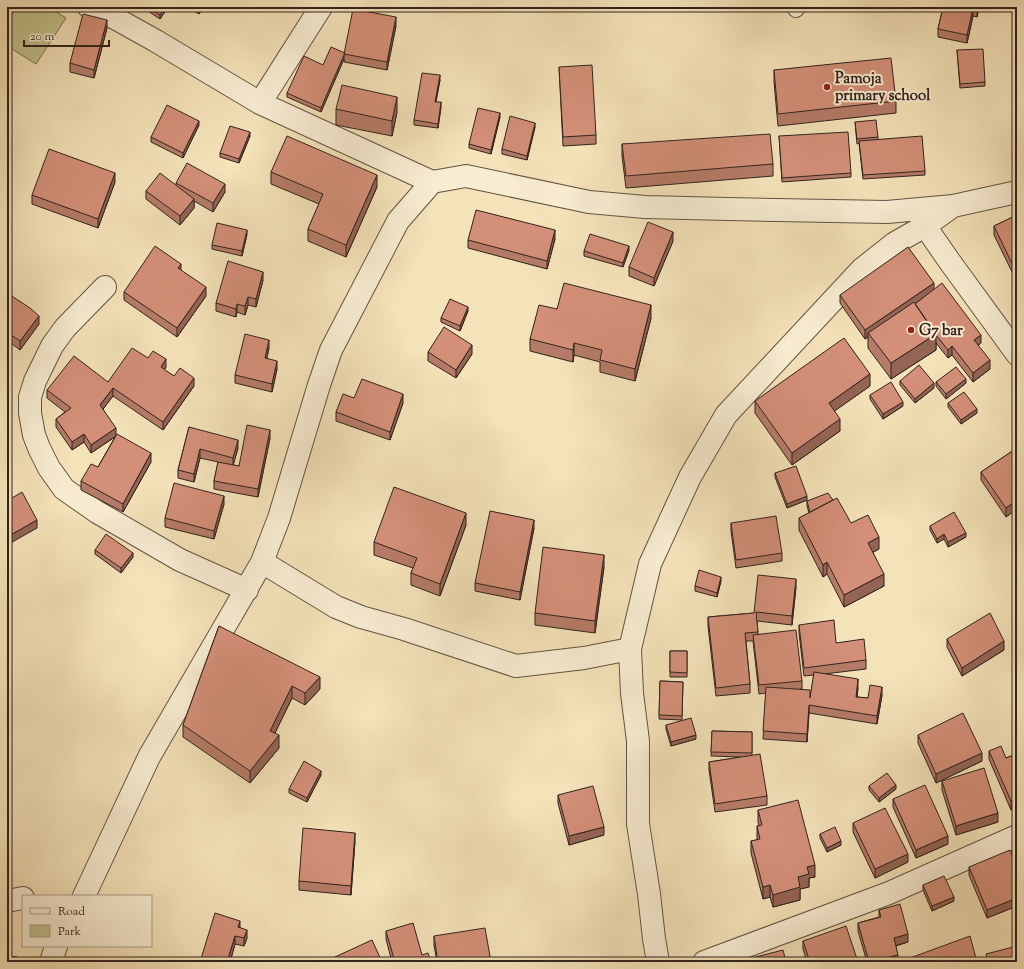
<svg xmlns="http://www.w3.org/2000/svg" width="1024" height="969" viewBox="0 0 1024 969" font-family="'Sorts Mill Goudy',serif">
	<style>
		.green { fill: #c2c18a; stroke: #7a7254 }
		.lines { fill: none; stroke-linecap: round; stroke-linejoin: round }
		.service-casing { stroke: #625344; stroke-width: 18 }
		.minor-casing { stroke: #625344; stroke-width: 24 }
		.service { stroke: #f8ecd1; stroke-width: 16 }
		.minor { stroke: #f8ecd1; stroke-width: 22 }
		.wall { fill: #b57b67; stroke: #31231e }
		.shaded-wall { fill: #946454; stroke: #31231e }
		.building { fill: #d38f78; stroke: #31231e }
		.poi-dot { fill: #8f2418; stroke: #f8ecd1; stroke-width: 1.5 }
		.labels { text-anchor: middle; stroke-width: 4; stroke-linejoin: round; paint-order: stroke }
		.poi-label { font-size: 15px; font-weight: bold; fill: #31231e; stroke: #f8ecd1; text-anchor: start }
	</style>
	<rect width="100%" height="100%" fill="#f4e2b8"/>
	<filter id="stains"><feTurbulence type="fractalNoise" baseFrequency=".005" numOctaves="4"/><feColorMatrix values="0 0 0 0 .2 0 0 0 0 .09 0 0 0 0 .02 0 0 0 .5 -.17"/></filter>
	<radialGradient id="worn" r=".72"><stop offset=".6" stop-color="#630" stop-opacity="0"/><stop offset="1" stop-color="#630" stop-opacity=".3"/></radialGradient>
	<path class="green" d="M17 7H49L66 18 36 64 7 46V22Z"/>
	<g class="lines">
		<g class="service-casing">
			<path id="service" d="M796 9 797 7"/>
		</g>
		<g class="minor-casing">
			<path id="minor" d="M89 7 113 17 156 41 260 103 432 182
				M260 103 321 7
				M925 226 950 262 1017 354
				M105 287 65 328 52 346 35 381 30 397V413L34 435 39 448 49 468 64 489 97 512 180 560 247 590
				M262 562 336 607 361 617 404 629 516 666 584 658 630 649
				M84 896 149 757 262 562 279 518 319 385 331 350 398 221 432 182 466 176 589 202 645 207 727 209 887 212 953 206 1017 192
				M7 901 23 898
				M51 962 56 946
				M658 962 654 939 649 894 638 824V741L632 693 630 649 650 564 690 477 726 415 862 269 895 243 925 226 953 206
				M704 962 889 893 1017 836"/>
		</g>
		<use href="#service" class="service"/>
		<use href="#minor" class="minor"/>
	</g>
	<path class="wall" d="M142 7H168L160 19Z
		M187 7H204L199 14Z
		M943 7H979L977 17 973 16 967 43 938 37V29Z
		M396 26 387 70 344 62V59L321 112 287 97V93L345 53Z
		M107 28 94 78 70 72V63Z
		M957 50 985 82V86L960 88Z
		M559 67 596 135V144L563 146Z
		M774 70 896 101V113L778 126 774 82Z
		M440 80 436 102 441 107 438 128 414 125V120Z
		M336 109 397 112 392 136 336 125Z
		M500 117 491 154 469 148V144Z
		M855 122 878 137V140L925 171V175L863 179 859 143 857 144Z
		M199 125 183 158 151 142V137Z
		M535 127 527 160 502 154V149Z
		M250 136 239 163 220 157V153Z
		M779 136 851 173V177L782 182Z
		M622 144 773 164V176L626 188 622 156Z
		M271 172 377 187 346 257 308 241V229L319 204 271 184Z
		M115 182 98 228 32 204V195Z
		M176 183 225 192 213 212 194 201V208L180 225 146 199V191L176 186Z
		M1017 215 1016 280 994 235V226Z
		M247 234 242 256 212 249V245Z
		M555 239 547 269 468 248V240Z
		M673 241 654 286 629 276V267Z
		M629 250 623 267 584 256V251Z
		M263 280 256 307 248 305 245 315 237 312 236 317 216 311V303Z
		M934 290 981 343 978 345 990 369 973 382 952 355 948 358 936 343V350L891 379 868 348V337L865 339 840 303V295Z
		M124 292 206 296 177 337 124 300Z
		M7 293 39 324 20 350 7 340Z
		M557 309 651 318 635 381 600 372V362L574 355 573 362 530 351V339Z
		M468 311 460 331 441 322V318Z
		M269 348 267 358 277 369 272 392 235 383V375Z
		M428 352 472 354 456 378 428 361Z
		M148 358 166 367 164 370 174 376 194 386 163 430 113 396 103 409 116 435 151 462 123 512 81 490V481L98 467 115 437 91 453 84 442 72 450 56 427V419L65 412 47 398V390L108 382Z
		M900 381 934 388 915 403 900 385Z
		M936 382 966 383 946 399 936 386Z
		M870 386 834 411 840 431 792 465 755 413V401Z
		M870 395 903 406 883 419 870 399Z
		M354 398 403 403 390 440 336 421V412Z
		M948 403 977 413 961 424 948 407Z
		M189 427 238 448 233 465 239 466 270 438 258 497 214 489V481L218 462 200 458 194 482 178 478V470Z
		M1017 448V509L1006 517 981 480V472Z
		M775 473 807 500 787 508 775 477Z
		M807 501 851 523 879 549 873 552 884 586 844 607 827 574 823 577 799 530V518L809 513 807 506Z
		M224 504 214 539 165 527V518Z
		M731 523 782 553V561L736 568 731 531Z
		M466 525 440 596 411 585V573L413 568 374 555V542Z
		M930 526 966 537 948 547 944 539 937 543 930 530Z
		M534 528 520 600 475 591V583Z
		M95 550 133 557 121 573 95 554Z
		M604 567 595 633 535 625V613Z
		M721 581 717 597 695 591V586Z
		M796 587 792 625 757 621 758 634 802 681V689H800L810 698 814 675 804 676 799 633V625L836 643 866 660V669L824 674 858 688 857 697 868 698 882 695 877 724 809 713 807 742 763 739 766 693 759 694 753 641H746L750 684V693L716 696 708 626V617L754 613Z
		M219 626 320 689 305 705 292 698 275 733 279 748 250 783 183 737V725Z
		M947 639 1004 650 962 676 947 647Z
		M670 651H687V677H670Z
		M660 681 683 682 682 720 659 719Z
		M666 725 696 739 671 746 666 729Z
		M712 731 752 732V755L767 796V805L715 812 709 770V762L741 757 711 756Z
		M918 735 982 761 936 783 918 743Z
		M1017 741V807L1011 810 989 759V751L1006 758 1016 754 1015 750V742Z
		M321 775 307 802 289 793V789Z
		M942 781 998 822 956 835 942 790Z
		M869 786 896 789 879 802 869 790Z
		M558 795 604 835 569 845 558 803Z
		M893 799 948 844 916 858 893 807Z
		M758 810 815 877 809 878V887L800 889V900L773 907 770 897 763 899 751 853V841L757 840V826H759L758 822Z
		M853 823 908 862 875 878 853 832Z
		M820 834 841 845 827 852 820 838Z
		M355 841 351 895 299 890V881Z
		M969 867H1017V906L987 918 969 875Z
		M923 885 954 901 932 911 923 890Z
		M879 910 908 942 896 946 898 962H867L858 931V923L879 917Z
		M240 928 247 938 244 946 235 944 230 962H200Z
		M386 931 422 955 431 962H392L386 939Z
		M434 936 491 962H437L434 945Z
		M803 941 858 962H807L803 949Z"/>
	<path class="shaded-wall" d="M165 7H168L160 19V15Z
		M199 7H204L199 14Z
		M977 7H979L977 17Z
		M973 8V16L967 43V35Z
		M396 17V26L387 70V62Z
		M107 20V28L94 78V70Z
		M344 55V59L321 112V108Z
		M440 75V80L435 106V102Z
		M397 97V112L392 136V121Z
		M441 102V107L438 128V124Z
		M500 113V117L491 154V150Z
		M199 121V125L183 158V153Z
		M535 123V127L527 160V156Z
		M250 132V136L239 163V159Z
		M115 173V182L98 228V219Z
		M377 175V187L346 257V245Z
		M225 184V192L213 212V203Z
		M194 199V208L180 225V216Z
		M247 230V234L242 256V251Z
		M555 230V239L547 269V261Z
		M673 232V241L654 286V278Z
		M629 246V250L623 267V263Z
		M181 264V272L178 268Z
		M1017 271V279L1016 280V272Z
		M263 272V280L256 307V299Z
		M934 283V292L870 335 868 333V337L865 339V330Z
		M206 287V296L177 337V328Z
		M248 297V305L245 315V306Z
		M237 304V312L236 317V309Z
		M651 305V318L635 381V369Z
		M468 307V311L460 331V326Z
		M39 316V324L20 350V341Z
		M936 334V350L891 379V363Z
		M981 335V343L974 348V340Z
		M269 340V348L265 366V358Z
		M574 343V355L573 362V350Z
		M472 345V354L456 378V370Z
		M952 346V355L948 358V350Z
		M166 359V367L161 375V367Z
		M990 360V369L973 382V373Z
		M277 361V369L272 392V384Z
		M870 374V386L829 415V403Z
		M194 378V386L163 430V422Z
		M966 379V383L946 399V394Z
		M934 383V388L915 403V399Z
		M113 388V396L100 413V405Z
		M403 394V403L390 440V432Z
		M903 402V406L883 419V414Z
		M977 409V413L961 424V420Z
		M840 419V431L792 465V453Z
		M116 428V436L91 453V445Z
		M270 430V438L258 497V489Z
		M84 434V442L72 450V442Z
		M238 440V448L233 466V458Z
		M200 449V458L194 482V474Z
		M151 453V462L123 512V504Z
		M224 496V504L214 539V531Z
		M807 496V500L787 508V504Z
		M1017 500V509L1006 517V508Z
		M466 513V525L440 596V584Z
		M37 520V528L7 545V537Z
		M534 520V528L520 600V592Z
		M966 533V537L948 547V542Z
		M944 534V539L937 543V539Z
		M879 537V549L868 555V543Z
		M133 553V557L121 573V568Z
		M604 555V567L595 633V621Z
		M827 562V574L823 577V565Z
		M884 574V586L844 607V595Z
		M721 577V581L717 597V593Z
		M796 579V587L792 625V616Z
		M1004 641V650L962 676V668Z
		M320 677V689L305 705V693Z
		M858 679V688L856 705V697Z
		M292 686V698L270 743V731Z
		M882 687V695L877 724V716Z
		M809 705V713L807 742V734Z
		M279 735V748L250 783V771Z
		M696 735V739L671 746V742Z
		M982 753V761L936 783V774Z
		M321 771V775L307 802V798Z
		M896 785V789L879 802V798Z
		M1017 799V807L1011 810V801Z
		M998 813V822L956 835V826Z
		M604 827V835L569 845V836Z
		M355 833V841L351 895V886Z
		M948 836V844L916 858V850Z
		M841 841V845L827 852V848Z
		M908 854V862L875 878V869Z
		M815 865V877L809 878V887L800 889V900L773 907V895L798 877 807 867Z
		M770 885V897L763 899V887Z
		M954 897V901L932 911V906Z
		M1017 898V906L987 918V910Z
		M240 921V929L238 927Z
		M247 930V938L244 946V938Z
		M908 934V942L894 946V938Z
		M235 936V944L230 962H227Z
		M898 955V962H871Z"/>
	<path class="building" d="M148 7H165L160 15Z
		M943 7H977V9L973 8 967 35 938 29Z
		M353 9 396 17 387 62 344 54Z
		M83 14 107 20 94 70 70 63Z
		M331 47 345 53 344 55 321 108 287 93 304 56 323 65Z
		M983 49 985 82 960 84 957 50Z
		M891 58 896 101 778 114 774 70Z
		M592 65 596 135 563 137 559 67Z
		M422 73 440 75 435 102H441L438 124 414 120Z
		M342 85 397 97 392 121 336 109Z
		M167 105 199 121 183 153 151 137Z
		M478 108 500 113 491 150 469 144Z
		M510 116 535 123 527 156 502 149Z
		M876 120 878 137 857 139 855 122Z
		M230 126 250 132 239 159 220 153Z
		M848 132 851 173 782 178 779 136Z
		M770 134 773 164 626 176 622 144Z
		M287 136 377 175 346 245 308 229 323 194 271 172Z
		M922 136 925 171 863 175 859 141Z
		M49 149 115 173 98 219 32 195Z
		M187 163 225 184 213 203 176 183Z
		M160 173 194 199 180 216 146 191Z
		M476 210 555 230 547 261 468 240Z
		M1017 215V271L1016 272 994 226Z
		M648 222 673 232 654 278 629 267Z
		M217 223 247 230 242 251 212 245Z
		M590 234 629 246 623 263 584 251Z
		M155 246 181 264 178 268 206 287 177 328 124 292Z
		M908 247 934 283 865 330 840 295Z
		M228 261 263 272 256 299 248 297 245 306 237 304 236 309 216 303Z
		M564 283 651 305 635 369 600 360 602 350 574 343 573 350 530 339 539 305 557 309Z
		M942 283 981 335 974 340 990 360 973 373 952 346 948 350 936 335 915 304Z
		M7 293 30 308 39 316 20 341 7 332Z
		M450 299 468 307 460 326 441 318Z
		M914 302 936 334 891 363 868 333Z
		M444 327 472 345 456 370 428 352Z
		M245 334 269 340 265 358 277 361 272 384 235 375Z
		M844 338 870 374 829 403 840 419 792 453 755 401Z
		M132 348 148 358 153 351 166 359 161 367 174 376 180 368 194 378 163 422 113 388 100 405 116 428 91 445 84 434 72 442 56 419 71 408 47 390 74 356 108 382Z
		M919 365 934 383 915 399 900 381Z
		M956 367 966 379 946 394 936 382Z
		M362 379 403 394 390 432 336 412 343 394 354 398Z
		M891 382 903 402 883 414 870 395Z
		M964 392 977 409 961 420 948 403Z
		M247 425 270 430 258 489 214 481 218 462 239 466Z
		M189 427 238 440 233 458 200 449 194 474 178 470Z
		M117 434 151 453 123 504 81 481 91 464 98 467Z
		M1017 448V500L1006 508 981 472Z
		M796 466 807 496 787 504 775 473Z
		M174 483 224 496 214 531 165 518Z
		M394 487 466 513 440 584 411 573 417 558 374 542Z
		M22 492 37 520 7 537V501Z
		M828 493 833 500 810 512 807 501Z
		M837 498 851 523 868 515 879 537 868 543 884 574 844 595 827 562 823 565 799 518Z
		M490 511 534 520 520 592 475 583Z
		M954 512 966 533 948 542 944 534 937 539 930 526Z
		M776 516 782 553 736 560 731 523Z
		M106 534 133 553 121 568 95 550Z
		M543 547 604 555 595 621 535 613Z
		M699 570 721 577 717 593 695 586Z
		M758 575 796 579 792 616 756 612 758 632 745 633 750 684 716 688 708 617 754 613Z
		M990 613 1004 641 962 668 947 639Z
		M834 620 836 643 864 639 866 660 804 668 799 625Z
		M219 626 320 677 305 693 292 686 270 731 279 735 250 771 183 725Z
		M796 630 802 681 759 685 753 635Z
		M670 651H687V673L670 672Z
		M814 672 858 679 856 697 868 698 870 685 882 687 877 716 809 705 807 734 763 731 766 687 810 690V698Z
		M660 681 683 682 682 716 659 715Z
		M963 713 982 753 936 774 918 735Z
		M691 718 696 735 671 742 666 725Z
		M712 731 752 732V753L711 752Z
		M1017 741V747L1015 742Z
		M1001 746 1006 758 1017 754V799L1011 801 989 751Z
		M760 754 767 796 715 804 709 762Z
		M304 761 321 771 307 798 289 789Z
		M984 768 998 813 956 826 942 781Z
		M887 773 896 785 879 798 869 786Z
		M925 785 948 836 916 850 893 799Z
		M593 786 604 827 569 836 558 795Z
		M798 800 815 865 807 867 809 874 798 877 800 887 773 895 770 885 763 887 751 841 760 839 757 826 762 825 758 810Z
		M885 808 908 854 875 869 853 823Z
		M835 827 841 841 827 848 820 834Z
		M303 828 355 833 351 886 299 881Z
		M1010 850 1017 867V898L987 910 969 867Z
		M944 876 954 897 932 906 923 885Z
		M900 904 908 934 894 938 898 955 869 962 858 923 881 917 879 910Z
		M215 913 240 921 238 927 247 930 244 938 235 936 227 962H200Z
		M413 923 422 955 428 953 431 962H395L386 931Z
		M846 926 858 962H810L803 941Z
		M485 928 491 962H438L434 936Z
		M970 936 977 962H911L910 958Z
		M372 940 382 962H324Z
		M1017 946V962H988L986 954Z
		M783 950 786 962H741L740 961Z
		M7 956 18 957 17 962H7Z"/>
	<g class="poi-dot">
		<circle cx="827" cy="87" r="4"/>
		<circle cx="911" cy="330" r="4"/>
	</g>
	<g class="labels">
		<g class="poi-label">
			<text x="835" y="83">Pamoja<tspan x="835" dy="17">primary school</tspan></text>
			<text x="919" y="335">G7 bar</text>
		</g>
	</g>
	<rect width="1024" height="969" fill="none" stroke="#f4e2b8" stroke-width="24"/>
	<rect x="8" y="8" width="1008" height="953" fill="none" stroke="#31231e" stroke-width="2"/>
	<rect x="12" y="12" width="1000" height="945" fill="none" stroke="#31231e"/>
	<rect x="22" y="895" width="130" height="52" fill="#f8ecd1" stroke="#a89c89"/>
	<rect x="30" y="908" width="20" height="6" fill="#f8ecd1" stroke="#a89c89"/>
	<text x="58" y="915" font-size="12" fill="#31231e">Road</text>
	<rect x="30" y="925" width="20" height="12" fill="#c2c18a" stroke="#a89c89"/>
	<text x="58" y="935" font-size="12" fill="#31231e">Park</text>
	<path d="M24 40v6h85v-6" fill="none" stroke="#31231e" stroke-width="2"/>
	<text x="30" y="40" font-size="12" fill="#31231e" stroke="#f8ecd1" stroke-width="3" paint-order="stroke">20 m</text>
	<rect width="100%" height="100%" filter="url(#stains)"/>
	<rect width="100%" height="100%" fill="url(#worn)"/>
</svg>
